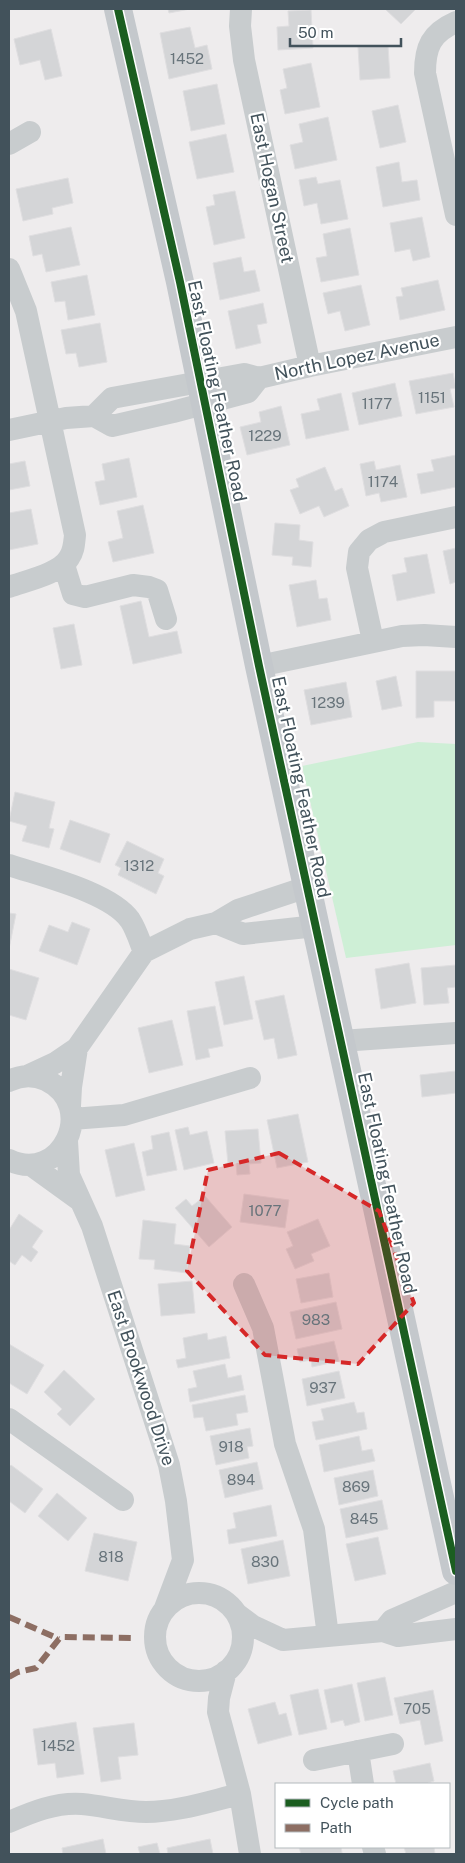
<svg xmlns="http://www.w3.org/2000/svg" width="465" height="1863" viewBox="0 0 465 1863" font-family="'Public Sans',sans-serif">
	<style>
		.green { fill: #ceefd6 }
		.building { fill: #d4d5d7; stroke: #dfdee0 }
		.lines { fill: none; stroke-linecap: round; stroke-linejoin: round }
		.minor { stroke: #c8ccce; stroke-width: 22 }
		.major { stroke: #c4c8cc; stroke-width: 28 }
		.quiet { stroke: #8d6e63; stroke-width: 6; stroke-dasharray: 12 6; stroke-linecap: butt }
		.cycleway-casing { stroke: #fff; stroke-width: 11 }
		.cycleway { stroke: #1b5e20; stroke-width: 8 }
		.marked { fill: #d62828; fill-opacity: 0.2; stroke: #d62828; stroke-width: 4; stroke-dasharray: 10 6; stroke-linejoin: round }
		.labels { text-anchor: middle; stroke-width: 4.5; stroke-linejoin: round; paint-order: stroke }
		.number-label { font-size: 15px; fill: #68747b }
		.street-label { font-size: 18px; fill: #42525b; stroke: #fff }
	</style>
	<rect width="100%" height="100%" fill="#eeeced"/>
	<path class="green" d="M418 742 456 744V945L346 958 302 766Z"/>
	<path class="building" d="M168 9H190L169 13Z
		M385 9H416L401 24Z
		M311 10 313 48 278 50 277 27 289 26 288 11Z
		M190 27 195 48 207 45 212 69 169 79 160 33Z
		M51 29 62 76 45 80 40 60 20 65 14 39Z
		M388 46 390 78 360 80 358 47Z
		M311 63 320 107 285 114 280 90 287 88 283 69Z
		M217 84 225 124 191 131 183 91Z
		M398 105 406 142 380 148 372 111Z
		M328 117 337 160 295 169 290 145 303 142 299 124Z
		M226 134 234 172 197 179 189 142Z
		M399 162 402 182 417 180 420 200 383 207 376 167Z
		M316 177 318 184 340 180 348 219 321 224 317 203 304 206 299 180Z
		M68 178 73 203 52 208 53 214 23 221 16 189Z
		M235 191 245 238 214 245 206 207 215 205 213 195Z
		M422 217 430 257 413 261 410 249 395 252 390 223Z
		M71 227 80 265 46 272 42 254 33 256 29 236Z
		M350 228 359 275 321 282 316 258 327 256 323 234Z
		M241 257 244 272 255 270 260 291 220 300 213 263Z
		M87 275 95 315 68 320 65 301 55 302 51 282Z
		M438 280 445 310 400 320 396 297 403 296 401 288Z
		M361 285 370 325 345 331 340 311 328 314 323 293Z
		M263 303 267 323 257 325 261 343 236 349 228 311Z
		M100 323 107 362 79 367 76 353 66 354 61 330Z
		M453 373 456 388 450 389 454 407 416 414 409 381Z
		M395 383 402 416 359 425 352 393Z
		M341 393 349 430 306 439 301 414 320 410 317 399Z
		M281 406 290 445 247 455 240 427 261 422 259 412Z
		M456 455V487L421 494 417 474 434 471 431 460Z
		M129 458 137 497 100 505 95 482 105 480 102 464Z
		M25 461 30 486 9 490V464Z
		M374 461 376 470 400 465 407 497 381 502 379 493 366 496 360 464Z
		M325 467 335 491 342 488 349 506 324 517 319 506 300 514 290 490 299 487 296 479Z
		M143 505 154 553 113 562 108 542 123 538 117 511Z
		M31 509 38 544 9 550V513Z
		M275 523 300 525 299 540 313 542 311 567 292 565 293 557 272 555Z
		M456 548V582L450 584 443 551Z
		M427 554 435 593 397 601 392 575 407 572 404 558Z
		M316 580 319 599 327 598 331 620 297 627 289 585Z
		M141 601 149 637 177 631 182 653 133 664 120 606Z
		M74 624 82 665 61 669 53 628Z
		M416 671H456V701H434V717L416 718Z
		M396 676 402 706 382 710 376 681Z
		M346 682 352 717 311 725 304 690Z
		M15 792 55 802 49 828 54 829 49 848 22 841 27 826 9 821Z
		M70 820 110 834 100 863 60 849Z
		M127 841 164 859 158 873 164 876 156 894 118 875 121 868 115 865Z
		M9 913 16 914 9 949Z
		M72 922 90 929 77 965 39 951 49 925 68 932Z
		M409 963 416 1003 381 1009 375 969Z
		M456 965V987L447 988 449 1003 424 1005 421 968Z
		M9 969 39 978 26 1020 9 1015Z
		M244 976 253 1019 224 1025 215 982Z
		M284 995 297 1055 278 1059 274 1038 264 1040 255 1001Z
		M215 1006 223 1046 208 1049 210 1057 196 1060 187 1011Z
		M172 1020 183 1065 149 1073 138 1028Z
		M456 1071V1093L422 1097 420 1075Z
		M298 1114 308 1162 277 1168 267 1120Z
		M188 1127 190 1135 207 1131 214 1163 184 1170 175 1130Z
		M258 1129 261 1163 249 1164 250 1174 237 1175 236 1163 228 1164 225 1131Z
		M169 1132 177 1170 147 1176 142 1152 153 1149 151 1136Z
		M134 1143 145 1190 116 1197 105 1150Z
		M244 1194 289 1200 285 1228 240 1222Z
		M205 1196 232 1227 209 1247 175 1208 186 1199 192 1206Z
		M19 1214 43 1231 32 1247 38 1252 31 1262 22 1255 15 1265 9 1261V1230Z
		M318 1219 330 1246 311 1254 314 1261 295 1269 286 1249 293 1246 287 1232Z
		M143 1220 176 1224 174 1244 190 1246 187 1273 154 1269 155 1260 139 1259Z
		M329 1273 333 1297 301 1303 296 1279Z
		M192 1281 195 1313 161 1316 158 1284Z
		M336 1302 342 1329 296 1339 290 1312Z
		M207 1333 208 1340 226 1336 230 1358 178 1368 176 1360 186 1358 183 1338Z
		M334 1341 339 1361 312 1367 311 1360 300 1362 297 1349Z
		M9 1344 44 1365 27 1394 9 1383Z
		M225 1364 228 1378 241 1375 244 1390 190 1402 188 1389 197 1387 193 1371Z
		M64 1370 95 1399 70 1426 57 1414 62 1409 44 1392Z
		M339 1371 345 1398 307 1406 302 1379Z
		M245 1395 248 1412 236 1414 238 1425 206 1431 203 1417 194 1418 192 1405Z
		M354 1402 357 1413 364 1412 367 1429 316 1440 312 1422 324 1420 321 1409Z
		M250 1428 253 1446 247 1447 249 1458 216 1465 210 1436Z
		M359 1436 362 1451 372 1449 375 1461 324 1472 319 1445Z
		M257 1462 263 1489 225 1498 219 1470Z
		M11 1465 43 1489 25 1513 9 1501V1467Z
		M373 1470 378 1496 339 1505 334 1478Z
		M57 1493 87 1518 68 1541 38 1516Z
		M382 1500 388 1529 346 1538 340 1509Z
		M271 1505 277 1536 229 1544 227 1530 236 1528 233 1513Z
		M94 1533 137 1542 128 1581 85 1571Z
		M378 1537 386 1574 355 1581 346 1544Z
		M283 1540 290 1576 248 1584 241 1549Z
		M385 1677 393 1715 365 1721 357 1683Z
		M352 1684 360 1722 345 1726 343 1720 331 1723 324 1690Z
		M318 1689 327 1729 299 1735 290 1695Z
		M433 1690 443 1741 425 1745 420 1720 400 1724 394 1698Z
		M275 1702 279 1715 286 1713 292 1735 258 1744 248 1709Z
		M76 1722 84 1774 57 1778 55 1763 38 1765 33 1729Z
		M134 1723 138 1755 118 1757 121 1779 101 1782 93 1728Z
		M430 1763 434 1781 428 1783V1784H396L393 1771Z
		M103 1839 106 1854H63L62 1848Z
		M210 1839 213 1854H168L167 1848Z
		M157 1843 160 1854H140L138 1847Z
		M299 1847H341L342 1853 301 1854Z
		M404 1847H434L435 1854H406Z"/>
	<g class="lines">
		<path class="minor" d="M241 9 240 26 244 60 310 366
			M456 22C431 33 425 47 425 73L456 215
			M9 144 30 132
			M9 269 26 311 75 535C74 544 74 551 69 558 60 574 25 581 9 587
			M244 374 259 378 248 392 173 412 112 426 94 416 112 398Z
			M259 378 310 366 456 337
			M9 430 66 418 94 416
			M64 565 73 594 85 597 133 585 149 587 157 590 166 619
			M373 641 357 568 359 552 369 540 384 532 456 517
			M259 666 402 636 424 635 456 637
			M9 865C41 876 110 892 130 920 136 929 140 942 144 952
			M216 923 243 934 316 926
			M341 1041 456 1033
			M27 1076 55 1063 77 1048 144 952 190 929 216 923 238 910 307 887
			M9 1081C21 1075 34 1075 46 1080 99 1106 61 1185 9 1160
			M70 1106 71 1087 77 1048
			M72 1119 124 1115 250 1078
			M67 1141 69 1175 92 1226 169 1465 176 1501 183 1560 165 1608
			M31 1165 78 1199
			M244 1284 263 1328 285 1444 314 1529 328 1636
			M9 1419 123 1500
			M155 1637a44 44 0 1 1 88 0a44 44 0 1 1-88 0Z
			M237 1614 253 1626 283 1640 383 1631 398 1636 456 1629
			M383 1631 392 1620 456 1592
			M226 1671 219 1698 218 1712 240 1794 250 1854
			M358 1751 363 1784
			M314 1760 393 1744
			M9 1822C32 1812 56 1802 82 1804 104 1806 125 1812 146 1812 178 1812 210 1801 240 1794
			M373 1847 375 1854"/>
		<path class="major" d="M118 9 180 282 259 666 456 1571"/>
		<path class="quiet" d="M9 1617 59 1639
			M9 1677 18 1672 36 1668 59 1639 63 1637 133 1638"/>
		<g class="cycleway-casing">
			<path id="cycleway" d="M118 9 180 282 259 666 456 1571"/>
		</g>
		<use href="#cycleway" class="cycleway"/>
	</g>
	<path class="marked" d="M279 1153 379 1211 414 1303 358 1364 265 1355 187 1271 208 1170Z"/>
	<g class="labels">
		<g class="number-label">
			<text x="187" y="64">1452</text>
			<text x="432" y="403">1151</text>
			<text x="377" y="409">1177</text>
			<text x="265" y="441">1229</text>
			<text x="383" y="487">1174</text>
			<text x="328" y="708">1239</text>
			<text x="139" y="871">1312</text>
			<text x="265" y="1216">1077</text>
			<text x="316" y="1325">983</text>
			<text x="323" y="1393">937</text>
			<text x="231" y="1452">918</text>
			<text x="241" y="1485">894</text>
			<text x="356" y="1492">869</text>
			<text x="364" y="1524">845</text>
			<text x="111" y="1562">818</text>
			<text x="265" y="1567">830</text>
			<text x="417" y="1714">705</text>
			<text x="58" y="1751">1452</text>
		</g>
		<g class="street-label">
			<text transform="translate(272 188) rotate(78)" y="6">East Hogan Street</text>
			<text transform="translate(357 357) rotate(-12)" y="6">North Lopez Avenue</text>
			<text transform="translate(217 391) rotate(78)" y="6">East Floating Feather Road</text>
			<text transform="translate(301 787) rotate(78)" y="6">East Floating Feather Road</text>
			<text transform="translate(387 1183) rotate(78)" y="6">East Floating Feather Road</text>
			<text transform="translate(141 1378) rotate(72)" y="6">East Brookwood Drive</text>
		</g>
	</g>
	<rect width="465" height="1863" fill="none" stroke="#42525b" stroke-width="20"/>
	<rect x="275" y="1783" width="175" height="65" fill="#ffffff" stroke="#b3babd"/>
	<rect x="285" y="1799" width="25" height="8" fill="#1b5e20" stroke="#b3babd"/>
	<text x="320" y="1808" font-size="15" fill="#42525b">Cycle path</text>
	<rect x="285" y="1824" width="25" height="8" fill="#8d6e63" stroke="#b3babd"/>
	<text x="320" y="1833" font-size="15" fill="#42525b">Path</text>
	<path d="M290 38v8h111v-8" fill="none" stroke="#42525b" stroke-width="2.5"/>
	<text x="298" y="38" font-size="15" fill="#42525b" stroke="#ffffff" stroke-width="4" paint-order="stroke">50 m</text>
</svg>
